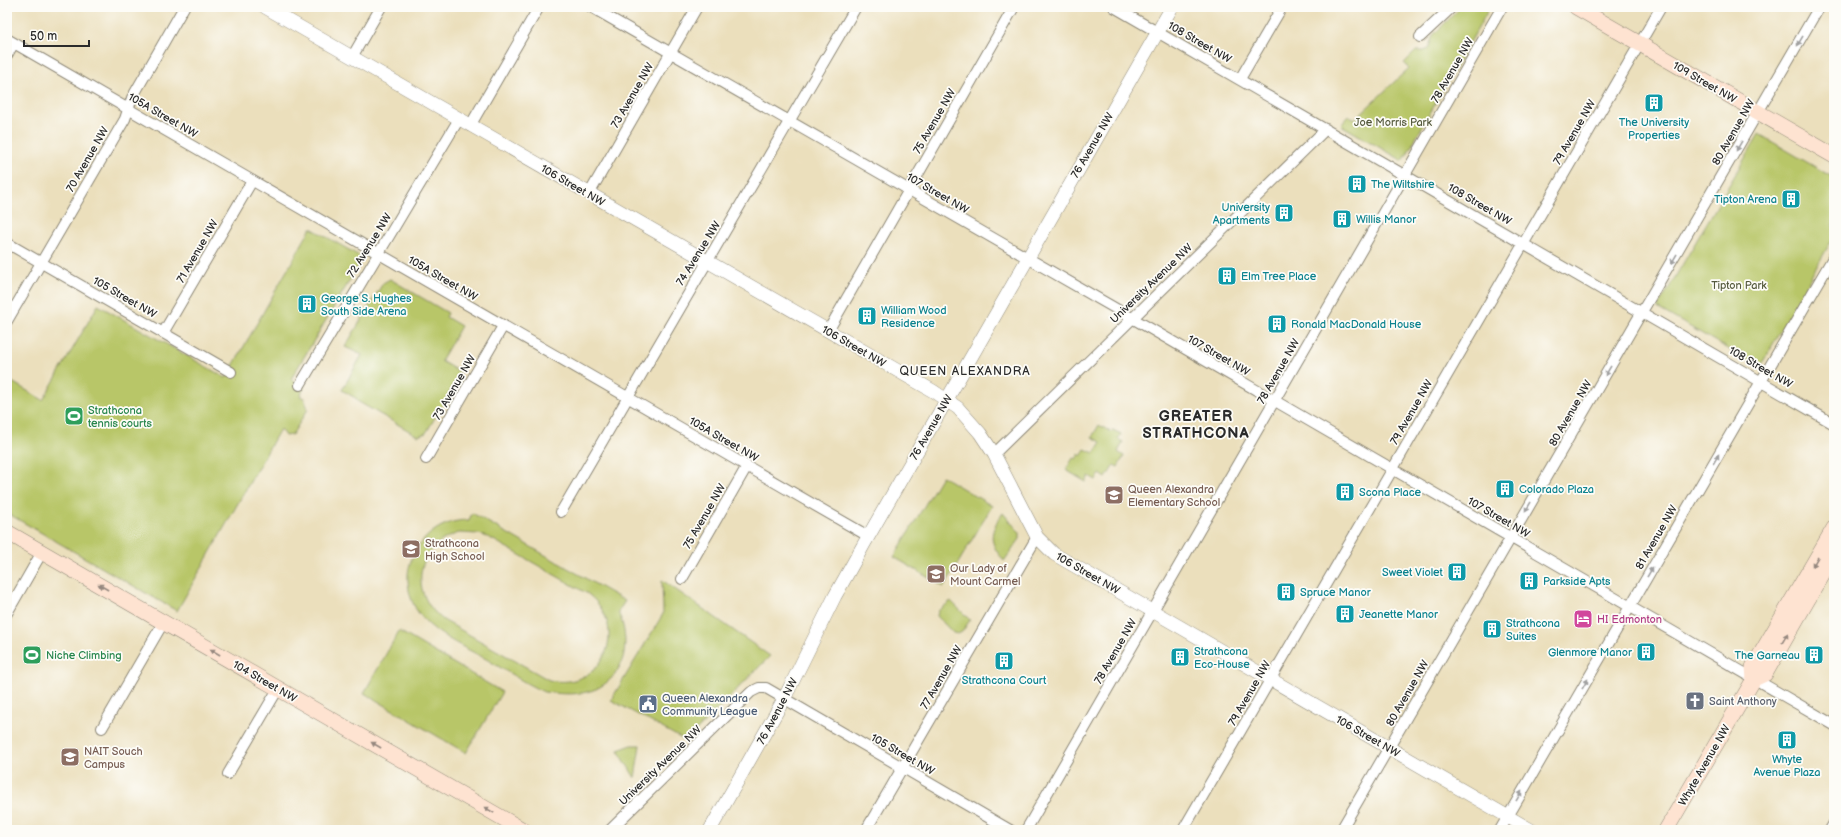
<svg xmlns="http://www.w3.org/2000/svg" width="1841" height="837" viewBox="0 0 1841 837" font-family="'Balsamiq Sans',sans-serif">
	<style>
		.green { fill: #b8c668; stroke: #72784a; fill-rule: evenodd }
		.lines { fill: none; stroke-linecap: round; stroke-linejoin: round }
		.minor-casing { stroke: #8b8574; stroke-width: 12 }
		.tertiary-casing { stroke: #8b8574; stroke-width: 14 }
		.secondary-casing { stroke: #8b8574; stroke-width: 16 }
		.minor { stroke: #fff; stroke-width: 10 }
		.tertiary { stroke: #fff; stroke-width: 13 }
		.secondary { stroke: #fee3d1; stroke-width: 15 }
		.oneway { fill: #a0a0a0 }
		.oneway2 { fill: #94877e }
		.labels { text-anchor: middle; stroke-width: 3.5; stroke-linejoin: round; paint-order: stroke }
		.street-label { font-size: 11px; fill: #2b2b2b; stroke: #fdfcf7 }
		.park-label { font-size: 11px; fill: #555a3d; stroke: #fdfcf7 }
		.culture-label { font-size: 11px; fill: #0d838f; stroke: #fdfcf7; text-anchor: start }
		.leisure-label { font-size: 11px; fill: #27864d; stroke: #fdfcf7; text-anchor: start }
		.education-label { font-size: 11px; fill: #785e54; stroke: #fdfcf7; text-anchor: start }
		.hotel-label { font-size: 11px; fill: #b23c85; stroke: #fdfcf7; text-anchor: start }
		.service-label { font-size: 11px; fill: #4e5e75; stroke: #fdfcf7; text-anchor: start }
		.worship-label { font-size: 11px; fill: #5b616d; stroke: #fdfcf7; text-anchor: start }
		.neighbourhood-label { font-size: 12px; letter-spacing: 1px; fill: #2b2b2b; stroke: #fdfcf7 }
		.district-label { font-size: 15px; font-weight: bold; letter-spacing: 1px; fill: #2b2b2b; stroke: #fdfcf7 }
	</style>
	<rect width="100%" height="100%" fill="#fdfcf7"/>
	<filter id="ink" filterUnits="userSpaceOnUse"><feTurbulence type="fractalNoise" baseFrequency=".025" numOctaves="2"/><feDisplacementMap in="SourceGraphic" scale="8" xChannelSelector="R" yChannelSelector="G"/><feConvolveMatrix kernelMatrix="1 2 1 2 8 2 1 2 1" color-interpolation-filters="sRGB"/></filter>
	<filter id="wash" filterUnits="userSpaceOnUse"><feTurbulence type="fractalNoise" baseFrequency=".012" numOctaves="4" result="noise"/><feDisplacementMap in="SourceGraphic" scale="16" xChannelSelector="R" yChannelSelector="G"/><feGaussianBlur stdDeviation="0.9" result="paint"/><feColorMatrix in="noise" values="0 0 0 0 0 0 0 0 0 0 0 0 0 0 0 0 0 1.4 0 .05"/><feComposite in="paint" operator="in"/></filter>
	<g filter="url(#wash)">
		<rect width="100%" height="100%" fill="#ebdfbc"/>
		<path class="green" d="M1461 7H1490L1403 161 1341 125 1349 116 1355 119 1409 68 1404 63 1416 51H1424L1428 49 1433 35Z
			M1759 134 1834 178V236L1760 367 1657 308Z
			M311 228 363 258 291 379 304 388 300 396 304 398 308 409 292 435 285 436 280 429 177 611 7 513V379L43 400 98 305 226 378Z
			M390 279 448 313 446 317 461 326 441 361 461 373 426 433 418 436 357 401V399L342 390 362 355 345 347 383 283Z
			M1099 425 1111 432 1113 430 1121 434 1118 439 1123 442 1118 452 1124 456 1118 467 1114 465 1106 478 1100 474 1096 480 1089 476 1086 482 1066 470 1073 458 1076 459 1079 454 1081 456 1085 449 1094 453 1101 442 1092 437Z
			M942 476 992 506 944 587 894 557Z
			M472 513 625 601 618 612C631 639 627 675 596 689 580 696 561 694 544 692 524 683 505 670 486 659 453 641 410 625 408 582 407 570 411 557 418 547 430 530 447 520 469 520ZM459 533 479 534 490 538 588 594C631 628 603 692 549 680L445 621C408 595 414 546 459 533Z
			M1003 513 1020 533V539L1004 561C988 542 989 532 1003 513Z
			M662 580 770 656 686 741 611 700 663 614Z
			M951 601 970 620 962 632 958 634 953 633 937 616 938 611Z
			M399 631 502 692 466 753 364 693Z
			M632 745H640L635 778 618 750Z"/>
	</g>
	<g filter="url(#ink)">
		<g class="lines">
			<g class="minor-casing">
				<path id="minor" d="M591 7 1132 318 1834 725
					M1114 7 1834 424
					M1420 37 1452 7
					M7 39 868 536
					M7 55 14 43
					M352 57 381 7
					M1240 79 1282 7
					M470 126 539 7
					M589 194 697 7
					M7 243 231 372
					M7 321 125 119 132 98 184 7
					M828 331 1014 7
					M163 333 252 181
					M300 385 459 119
					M994 454 1326 129
					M426 459 503 326
					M561 512 856 7
					M682 579 747 466
					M7 613 42 552
					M102 728 163 623
					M228 774 278 689
					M610 830 751 692 759 688H766L1010 830
					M866 830 1037 537
					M1026 830 1502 7
					M1183 830 1661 7
					M1341 830 1819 7
					M1500 830 1834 256
					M1830 830 1834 823"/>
			</g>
			<g class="tertiary-casing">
				<path id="tertiary" d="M265 7 933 391 958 408 980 433 994 454 1037 537 1054 554 1531 830
					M710 830 784 699 835 596 864 544 1172 7"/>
			</g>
			<g class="secondary-casing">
				<path id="secondary" d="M1576 7 1834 156
					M7 532 523 830
					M1754 679 1753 667 1834 528
					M1666 830 1754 679 1765 674 1834 554"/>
			</g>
			<use href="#minor" class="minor"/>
			<use href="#tertiary" class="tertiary"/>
			<use href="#secondary" class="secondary"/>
		</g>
		<defs><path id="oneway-solid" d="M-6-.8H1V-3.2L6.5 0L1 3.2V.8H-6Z"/></defs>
		<g class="oneway">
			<use href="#oneway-solid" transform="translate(1800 41) rotate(120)"/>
			<use href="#oneway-solid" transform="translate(1739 146) rotate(120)"/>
			<use href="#oneway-solid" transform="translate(1674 259) rotate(120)"/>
			<use href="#oneway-solid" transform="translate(1608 371) rotate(120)"/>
			<use href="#oneway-solid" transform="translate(1716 459) rotate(-60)"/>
			<use href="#oneway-solid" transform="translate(1528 507) rotate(120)"/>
			<use href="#oneway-solid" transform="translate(1650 572) rotate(-60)"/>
			<use href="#oneway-solid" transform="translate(1585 684) rotate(-60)"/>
			<use href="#oneway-solid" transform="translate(1519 796) rotate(-60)"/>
		</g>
		<g class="oneway2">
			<use href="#oneway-solid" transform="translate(1815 562) rotate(120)"/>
			<use href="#oneway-solid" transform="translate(103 587) rotate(-150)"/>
			<use href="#oneway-solid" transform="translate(1785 638) rotate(-60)"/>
			<use href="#oneway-solid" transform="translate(215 652) rotate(-150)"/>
			<use href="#oneway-solid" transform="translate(376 745) rotate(-150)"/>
			<use href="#oneway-solid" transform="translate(489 810) rotate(-150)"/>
		</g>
	</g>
	<defs>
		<g id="building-square" transform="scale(1)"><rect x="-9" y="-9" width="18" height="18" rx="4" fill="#0f9aa8" stroke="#fdfcf7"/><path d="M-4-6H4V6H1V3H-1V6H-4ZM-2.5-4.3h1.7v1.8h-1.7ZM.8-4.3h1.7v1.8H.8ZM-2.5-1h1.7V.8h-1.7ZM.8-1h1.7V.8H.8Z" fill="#fff"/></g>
		<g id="stadium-square" transform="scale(1)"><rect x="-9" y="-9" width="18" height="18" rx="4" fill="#2e9e5b" stroke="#fdfcf7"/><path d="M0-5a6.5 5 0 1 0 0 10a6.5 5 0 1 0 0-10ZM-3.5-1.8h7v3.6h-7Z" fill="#fff"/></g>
		<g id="school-square" transform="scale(1)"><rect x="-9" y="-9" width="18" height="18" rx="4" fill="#8d6e63" stroke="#fdfcf7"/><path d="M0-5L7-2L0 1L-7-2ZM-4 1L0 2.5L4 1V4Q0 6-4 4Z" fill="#fff"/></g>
		<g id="hotel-square" transform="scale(1)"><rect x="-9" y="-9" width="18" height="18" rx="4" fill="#d1479c" stroke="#fdfcf7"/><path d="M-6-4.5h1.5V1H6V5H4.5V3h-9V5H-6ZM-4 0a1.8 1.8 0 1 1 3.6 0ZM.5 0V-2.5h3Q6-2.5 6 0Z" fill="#fff"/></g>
		<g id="church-square" transform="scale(1)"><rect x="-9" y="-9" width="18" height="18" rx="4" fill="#6b7280" stroke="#fdfcf7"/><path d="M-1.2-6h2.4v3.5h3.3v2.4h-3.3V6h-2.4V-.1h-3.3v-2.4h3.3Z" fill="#fff"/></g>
		<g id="civic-square" transform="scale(1)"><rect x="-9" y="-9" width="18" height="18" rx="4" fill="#5c6f8a" stroke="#fdfcf7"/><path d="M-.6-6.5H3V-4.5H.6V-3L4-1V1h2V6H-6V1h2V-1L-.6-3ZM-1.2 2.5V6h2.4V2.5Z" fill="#fff"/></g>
		<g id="university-square" transform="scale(1)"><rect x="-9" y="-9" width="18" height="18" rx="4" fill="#8d6e63" stroke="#fdfcf7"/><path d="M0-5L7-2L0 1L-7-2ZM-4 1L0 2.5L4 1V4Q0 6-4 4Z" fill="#fff"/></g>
	</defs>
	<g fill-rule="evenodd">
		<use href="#building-square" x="1654" y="103"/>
		<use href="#building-square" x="1357" y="184"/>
		<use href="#building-square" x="1791" y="199"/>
		<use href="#building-square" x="1284" y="213"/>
		<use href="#building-square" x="1342" y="219"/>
		<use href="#building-square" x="1227" y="276"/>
		<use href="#building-square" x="307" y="304"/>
		<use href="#building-square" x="867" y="316"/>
		<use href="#building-square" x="1277" y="324"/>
		<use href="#stadium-square" x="74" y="416"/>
		<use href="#building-square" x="1505" y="489"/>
		<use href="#building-square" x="1345" y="492"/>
		<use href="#school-square" x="1114" y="495"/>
		<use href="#school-square" x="411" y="549"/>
		<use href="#building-square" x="1457" y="572"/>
		<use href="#school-square" x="936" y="574"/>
		<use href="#building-square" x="1529" y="581"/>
		<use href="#building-square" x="1286" y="592"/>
		<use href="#building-square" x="1345" y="614"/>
		<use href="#hotel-square" x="1583" y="619"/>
		<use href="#building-square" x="1492" y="629"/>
		<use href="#building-square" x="1646" y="652"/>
		<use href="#stadium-square" x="32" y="655"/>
		<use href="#building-square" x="1814" y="655"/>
		<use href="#building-square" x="1180" y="657"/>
		<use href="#building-square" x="1004" y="661"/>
		<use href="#church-square" x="1695" y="701"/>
		<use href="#civic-square" x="648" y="704"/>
		<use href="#building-square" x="1787" y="740"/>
		<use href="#university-square" x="70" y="757"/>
	</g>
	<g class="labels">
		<g class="street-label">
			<text transform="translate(1200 42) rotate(30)" y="4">108 Street NW</text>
			<text transform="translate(1452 70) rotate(-60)" y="4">78 Avenue NW</text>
			<text transform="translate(1705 82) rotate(30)" y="4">109 Street NW</text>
			<text transform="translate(632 95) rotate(-60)" y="4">73 Avenue NW</text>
			<text transform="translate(163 115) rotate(30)" y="4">105A Street NW</text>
			<text transform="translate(934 121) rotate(-60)" y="4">75 Avenue NW</text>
			<text transform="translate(1574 132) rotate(-60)" y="4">79 Avenue NW</text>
			<text transform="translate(1733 132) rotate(-60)" y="4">80 Avenue NW</text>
			<text transform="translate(1092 145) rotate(-60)" y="4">76 Avenue NW</text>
			<text transform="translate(87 159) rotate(-60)" y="4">70 Avenue NW</text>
			<text transform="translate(573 185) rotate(30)" y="4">106 Street NW</text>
			<text transform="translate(938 193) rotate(30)" y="4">107 Street NW</text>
			<text transform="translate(1480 204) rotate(30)" y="4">108 Street NW</text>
			<text transform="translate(369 245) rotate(-58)" y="4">72 Avenue NW</text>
			<text transform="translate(197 251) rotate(-60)" y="4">71 Avenue NW</text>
			<text transform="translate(698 253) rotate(-58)" y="4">74 Avenue NW</text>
			<text transform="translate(443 278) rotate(30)" y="4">105A Street NW</text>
			<text transform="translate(1151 283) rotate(-44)" y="4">University Avenue NW</text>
			<text transform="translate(125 297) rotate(30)" y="4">105 Street NW</text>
			<text transform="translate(854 346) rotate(30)" y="4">106 Street NW</text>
			<text transform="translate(1219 355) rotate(30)" y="4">107 Street NW</text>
			<text transform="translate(1761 367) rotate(30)" y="4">108 Street NW</text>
			<text transform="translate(1278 371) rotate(-60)" y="4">78 Avenue NW</text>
			<text transform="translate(454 387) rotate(-60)" y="4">73 Avenue NW</text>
			<text transform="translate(1411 412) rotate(-60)" y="4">79 Avenue NW</text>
			<text transform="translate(1570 413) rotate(-60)" y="4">80 Avenue NW</text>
			<text transform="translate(931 427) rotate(-60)" y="4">76 Avenue NW</text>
			<text transform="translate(724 439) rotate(30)" y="4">105A Street NW</text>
			<text transform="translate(704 516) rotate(-60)" y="4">75 Avenue NW</text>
			<text transform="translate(1499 517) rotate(30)" y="4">107 Street NW</text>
			<text transform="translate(1656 537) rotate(-60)" y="4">81 Avenue NW</text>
			<text transform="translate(1088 573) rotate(30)" y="4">106 Street NW</text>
			<text transform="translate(1115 651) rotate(-60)" y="4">78 Avenue NW</text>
			<text transform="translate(941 677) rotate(-60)" y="4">77 Avenue NW</text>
			<text transform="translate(265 681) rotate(30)" y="4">104 Street NW</text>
			<text transform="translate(1249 693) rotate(-60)" y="4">79 Avenue NW</text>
			<text transform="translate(1407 693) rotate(-60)" y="4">80 Avenue NW</text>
			<text transform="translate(777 711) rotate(-62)" y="4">76 Avenue NW</text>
			<text transform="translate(1368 736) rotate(30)" y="4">106 Street NW</text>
			<text transform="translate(903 754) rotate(30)" y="4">105 Street NW</text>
			<text transform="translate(660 765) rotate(-44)" y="4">University Avenue NW</text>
			<text transform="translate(1704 765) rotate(-60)" y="4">Whyte Avenue NW</text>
		</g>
		<g class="park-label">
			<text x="1393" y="126">Joe Morris Park</text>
			<text x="1739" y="289">Tipton Park</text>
		</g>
		<g class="culture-label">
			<text x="1654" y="126" text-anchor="middle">The University<tspan x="1654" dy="13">Properties</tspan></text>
			<text x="1371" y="188">The Wiltshire</text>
			<text x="1777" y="203" text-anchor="end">Tipton Arena</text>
			<text x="1270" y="211" text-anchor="end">University<tspan x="1270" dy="13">Apartments</tspan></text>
			<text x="1356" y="223">Willis Manor</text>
			<text x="1241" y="280">Elm Tree Place</text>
			<text x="321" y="302">George S. Hughes<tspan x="321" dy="13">South Side Arena</tspan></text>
			<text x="881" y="314">William Wood<tspan x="881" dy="13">Residence</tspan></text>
			<text x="1291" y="328">Ronald MacDonald House</text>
			<text x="1519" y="493">Colorado Plaza</text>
			<text x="1359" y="496">Scona Place</text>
			<text x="1443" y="576" text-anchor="end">Sweet Violet</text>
			<text x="1543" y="585">Parkside Apts</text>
			<text x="1300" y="596">Spruce Manor</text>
			<text x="1359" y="618">Jeanette Manor</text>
			<text x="1506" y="627">Strathcona<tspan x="1506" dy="13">Suites</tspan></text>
			<text x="1194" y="655">Strathcona<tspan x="1194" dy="13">Eco-House</tspan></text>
			<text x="1632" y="656" text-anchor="end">Glenmore Manor</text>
			<text x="1800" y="659" text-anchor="end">The Garneau</text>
			<text x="1004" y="684" text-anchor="middle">Strathcona Court</text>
			<text x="1787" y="763" text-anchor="middle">Whyte<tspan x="1787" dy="13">Avenue Plaza</tspan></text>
		</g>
		<g class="leisure-label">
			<text x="88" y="414">Strathcona<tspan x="88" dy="13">tennis courts</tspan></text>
			<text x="46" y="659">Niche Climbing</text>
		</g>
		<g class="education-label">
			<text x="1128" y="493">Queen Alexandra<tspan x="1128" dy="13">Elementary School</tspan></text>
			<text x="425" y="547">Strathcona<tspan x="425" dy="13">High School</tspan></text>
			<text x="950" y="572">Our Lady of<tspan x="950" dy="13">Mount Carmel</tspan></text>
			<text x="84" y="755">NAIT Souch<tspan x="84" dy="13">Campus</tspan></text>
		</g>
		<g class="hotel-label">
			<text x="1597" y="623">HI Edmonton</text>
		</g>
		<g class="service-label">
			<text x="662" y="702">Queen Alexandra<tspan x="662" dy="13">Community League</tspan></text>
		</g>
		<g class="worship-label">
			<text x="1709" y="705">Saint Anthony</text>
		</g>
		<g class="neighbourhood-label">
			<text x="965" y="375">QUEEN ALEXANDRA</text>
		</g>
		<g class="district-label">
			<text x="1196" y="421">GREATER<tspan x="1196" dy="17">STRATHCONA</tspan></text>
		</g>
	</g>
	<rect width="1841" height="837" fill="none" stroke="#fdfcf7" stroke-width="24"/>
	<path d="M24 40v6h65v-6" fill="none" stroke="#2b2b2b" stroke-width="2"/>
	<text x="30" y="40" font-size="12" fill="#2b2b2b" stroke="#fdfcf7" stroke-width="3" paint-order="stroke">50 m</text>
</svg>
